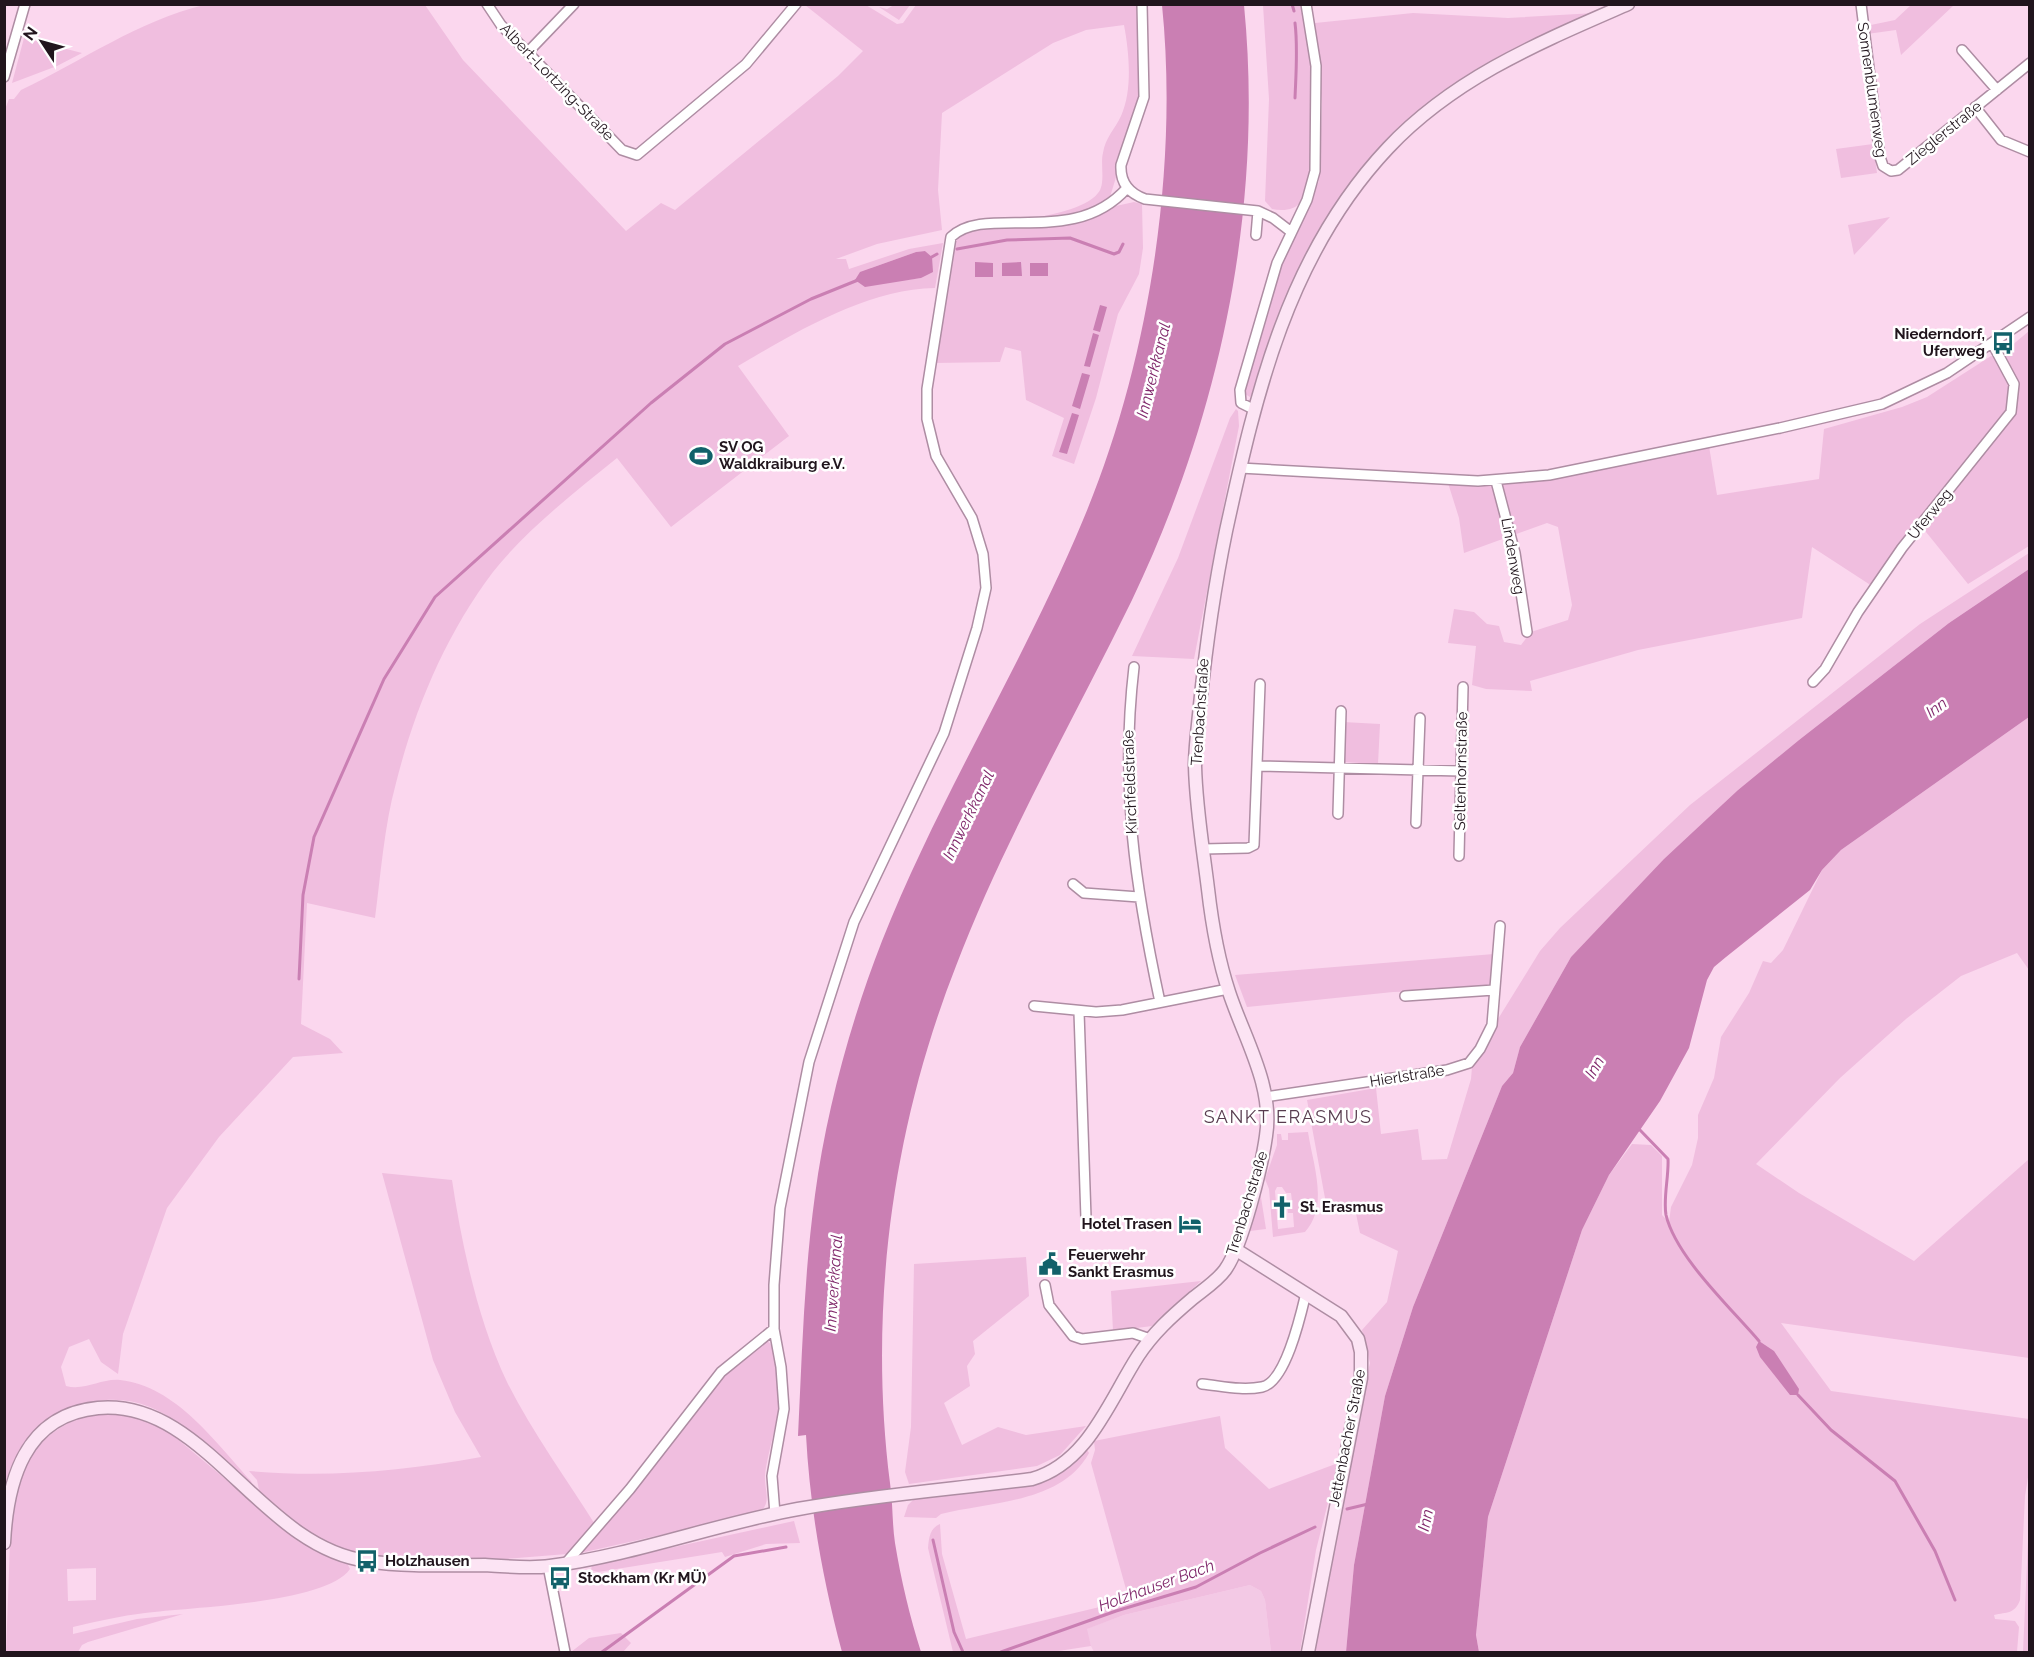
<svg xmlns="http://www.w3.org/2000/svg" width="2034" height="1657" viewBox="0 0 2034 1657" font-family="Raleway,sans-serif">
	<style>
		.built { fill: #f3c9e5 }
		.green { fill: #f0bedf; fill-rule: evenodd }
		.water { fill: #ca7fb3 }
		.lines { fill: none; stroke-linecap: round; stroke-linejoin: round }
		.stream { stroke: #ca7fb3; stroke-width: 3 }
		.street-casing { stroke: #ae8da3; stroke-width: 12 }
		.secondary-casing { stroke: #ae8da3; stroke-width: 15 }
		.street { stroke: #fff; stroke-width: 9 }
		.secondary { stroke: #fce4f4; stroke-width: 12 }
		.labels { text-anchor: middle; stroke-width: 5; stroke-linejoin: round; paint-order: stroke }
		.street-label { font-size: 15px; fill: #21151d; stroke: #fff }
		.poi-label { font-size: 15px; font-weight: bold; fill: #21151d; stroke: #fff; text-anchor: start }
		.water-label { font-size: 16px; font-style: italic; fill: #80286b; stroke: #fff }
		.quarter-label { font-size: 18px; letter-spacing: 1.5px; fill: #583c4f; stroke: #fff }
	</style>
	<rect width="100%" height="100%" fill="#fbd7ee"/>
	<path class="built" d="M1250 1585 1261 1591 1265 1600 1271 1652H1094L1091 1646 1086 1629 1124 1615Z"/>
	<path class="green" d="M204 5H425L463 60 626 231 661 203 675 210 838 76 863 51 805 5H866L897 24 903 23 916 5H1136L1141 86 1137 108 1116 161 1117 174 1110 197 1103 204 1078 215 1030 219C1048 215 1086 209 1098 193 1106 184 1100 164 1103 153 1105 138 1115 129 1121 116 1133 89 1129 52 1124 25L1086 30 1053 43 942 113 938 190 942 230 877 244 836 259H846L849 269 909 249 943 243 935 288C867 289 796 332 738 366L789 436 671 527 617 458C575 492 527 529 493 572 446 634 415 708 396 783 384 827 381 873 375 918L307 903 301 1024 330 1039 343 1053 293 1057 219 1137 167 1208 123 1334 118 1374 101 1362 89 1339 69 1347 61 1367 66 1386C85 1391 102 1378 120 1380 176 1386 216 1443 251 1481L254 1489C226 1466 182 1419 150 1407 89 1382 19 1425 5 1487L4 112 9 99H14L21 90C82 61 138 21 204 5ZM925 251 932 257 921 278 905 280 871 268 916 252Z
		M894 5H910L899 20 879 7 887 9Z
		M1263 5H1300C1311 47 1326 164 1301 201 1295 211 1282 211 1272 209L1265 201 1269 99Z
		M1911 5H1954L1901 55 1896 30 1867 34 1866 26 1895 20Z
		M1413 13 1508 18 1595 13C1549 32 1503 51 1461 79 1392 123 1334 192 1300 266 1288 294 1276 322 1266 350 1260 364 1259 385 1250 397L1245 394 1246 386 1276 277 1319 181 1322 104 1315 23Z
		M24 38 82 53 57 66 12 83Z
		M1873 144 1877 173 1841 178 1836 149Z
		M1134 202 1142 204 1143 248 1139 274 1118 314 1096 398 1074 464 1052 456 1064 418 1026 400 1021 351 1005 347 1000 362 935 363 953 244 965 232 983 228 1021 227Z
		M1890 217 1854 255 1848 225Z
		M2029 331V546L1968 584 1922 527 2002 429 2016 379 2004 352Z
		M1991 356 2000 360 2012 385 2008 411 1872 586 1812 547 1802 618 1638 650 1530 681 1532 691 1486 689 1472 685 1476 646 1448 643 1454 609 1474 612 1487 624 1499 626 1504 642 1521 645 1531 632 1568 620 1572 605 1558 527 1547 523 1464 553 1459 518 1448 483C1537 487 1622 464 1709 446L1717 495 1819 479 1824 429 1902 407 1927 397Z
		M1236 409 1238 411 1239 426 1194 659 1132 656 1178 558 1230 418Z
		M2029 553V569L1949 623 1799 740 1738 790 1664 860 1571 957 1520 1047 1513 1073 1502 1086 1413 1307 1385 1396 1354 1565 1346 1652H1313L1348 1459 1370 1363 1362 1330 1387 1302 1398 1251 1360 1233 1354 1204 1327 1209 1307 1100 1376 1088 1381 1134 1418 1129 1422 1160 1447 1159 1471 1079 1472 1067 1485 1050 1498 1019 1540 951 1560 928 1690 805 1920 624Z
		M2029 717V970L2017 953 1961 976 1906 1019 1840 1078 1756 1164 1799 1193 1914 1261 2029 1159V1358L1781 1323 1831 1391 2029 1419V1471L2025 1496 2020 1600C2015 1614 2007 1612 1994 1615L1995 1619 2015 1621 2019 1627 2017 1652H1479L1476 1635 1488 1517 1582 1230 1609 1175 1632 1144 1651 1145 1662 1156V1215L1669 1222 1671 1207 1692 1165 1698 1138V1115L1714 1078 1721 1037 1749 993 1763 961 1771 963 1783 950 1822 870 1841 850Z
		M1343 722 1380 724 1378 764 1342 762Z
		M1494 954 1493 989 1393 992 1247 1007 1235 975Z
		M1308 1132C1313 1165 1329 1205 1305 1232L1273 1237 1269 1189 1265 1179 1277 1145V1134H1281L1282 1140H1288V1133ZM1277 1187H1282L1286 1193H1291L1292 1201 1287 1202 1288 1213H1293L1294 1227 1278 1229 1275 1191Z
		M382 1173 452 1180C462 1246 478 1321 507 1382 532 1432 566 1478 596 1526L567 1554 494 1560 377 1559 317 1541 260 1495 257 1480 249 1471C328 1478 403 1471 481 1457L455 1412 433 1360Z
		M1260 1191 1266 1229 1250 1231Z
		M1026 1257 1029 1296 973 1341 975 1354 967 1366 970 1386 944 1403 962 1445 998 1427 1026 1435 1086 1426 1060 1455 1037 1466 909 1484 905 1472 911 1427 914 1264Z
		M1201 1281 1152 1326 1113 1331 1111 1291Z
		M762 1341H768C797 1373 769 1439 765 1475 764 1490 773 1504 758 1513L576 1554 716 1383Z
		M94 1413H124L163 1427 300 1541 347 1563 350 1569C326 1604 188 1607 145 1613 121 1616 97 1621 73 1627V1634L137 1619 183 1614 88 1642 82 1645 78 1652H6L11 1516C20 1461 39 1430 94 1413ZM96 1568V1600L68 1601 67 1569Z
		M1220 1416 1225 1448 1269 1489 1338 1463 1316 1550 1300 1652H1271L1265 1600 1261 1591 1250 1585 1124 1615 1087 1629 1091 1646 1052 1652H953L928 1548C929 1537 930 1528 940 1524L942 1554 966 1639 1129 1600 1091 1463 1095 1450 1094 1441Z
		M1086 1448 1089 1453C1062 1503 990 1502 941 1514L936 1518 904 1517 908 1505 915 1498 1054 1476 1074 1462Z
		M2029 1519V1652H2023Z
		M794 1521 800 1543 766 1544 725 1557 722 1552 598 1572 591 1570 592 1565Z
		M621 1633 631 1643 623 1652H571L589 1638Z"/>
	<path class="water" d="M1162 5H1244C1264 208 1220 416 1132 600 1073 721 1004 840 956 966 892 1129 868 1309 890 1483 893 1503 892 1523 895 1543 901 1580 910 1617 921 1652H842C823 1581 810 1509 806 1435L798 1436C802 1355 804 1275 815 1195 826 1112 851 1020 882 941 939 797 1023 664 1083 520 1148 366 1179 171 1162 5Z
		M925 251 932 257 933 272 921 278 865 287 855 280 860 272 916 252Z
		M975 262 993 263V277H975Z
		M1021 262 1022 276H1002V263Z
		M1030 263H1048V276H1030Z
		M1100 305 1107 307 1100 332 1093 330Z
		M1093 333 1099 335 1090 367 1084 366Z
		M1082 373 1090 375 1080 409 1072 406Z
		M1072 413 1079 415 1067 454 1059 452Z
		M2029 569V717L1841 850 1822 870 1810 890 1726 957 1714 967 1707 980 1689 1048 1660 1101 1609 1175 1582 1230 1488 1517 1476 1635 1479 1652H1346L1354 1565 1385 1396 1413 1307 1502 1086 1513 1073 1520 1047 1571 957 1664 859 1738 790 1799 740 1949 623Z
		M1759 1341 1774 1351 1799 1389 1798 1395H1790L1760 1357 1756 1347Z"/>
	<g class="lines">
		<path class="stream" d="M1292 4 1294 11
			M1295 98C1296 73 1298 47 1295 23
			M957 249 1007 240 1070 238 1114 254 1119 252 1123 244
			M930 258 937 254
			M299 979 303 895 314 837 384 679 435 597 651 403 725 344 811 299 858 280
			M1639 1129 1668 1159C1669 1176 1663 1198 1666 1215 1676 1257 1730 1307 1759 1341
			M1798 1395 1831 1430 1895 1481 1935 1551 1955 1600
			M1347 1509 1368 1504
			M933 1540 954 1632 963 1652
			M602 1652 734 1556 786 1547
			M1001 1652 1116 1611 1196 1587 1260 1553 1315 1527"/>
		<g class="street-casing">
			<path id="street" d="M487 4 501 25 622 150 637 155 746 64 796 4
				M1142 4 1144 97 1121 165C1120 182 1128 193 1145 199L1258 211 1273 218 1290 231
				M1861 4 1880 157 1883 166 1891 171 1898 170 2030 63
				M1962 50 1997 90
				M528 52 574 4
				M4 77 25 4
				M1975 107 2001 140 2030 152
				M1256 235 1258 211
				M1253 409 1241 403 1240 390 1277 263 1307 200 1315 171 1316 66 1306 4
				M1240 468 1478 481 1549 475 1780 428 1882 404 1947 373 2030 317
				M1496 481 1515 553 1527 632
				M1134 667C1120 786 1135 886 1160 1002
				M1813 682 1825 669 1858 612 1902 548 2011 412 2014 384 1992 343
				M1257 766 1461 771
				M1338 814 1341 711
				M1416 823 1420 718
				M1203 849 1248 848 1254 845 1260 684
				M1459 856 1463 687
				M1073 884 1084 893 1139 897
				M1405 996 1494 990
				M1034 1006 1096 1012 1122 1010 1228 989
				M1079 1012 1086 1218
				M1265 1097 1447 1070 1469 1063 1480 1049 1492 1025 1500 926
				M1045 1285 1049 1305 1073 1336 1082 1339 1133 1333 1150 1339
				M774 1329 781 1367 784 1409 772 1476 775 1514
				M1202 1384C1222 1386 1242 1391 1262 1387 1286 1382 1301 1314 1306 1293
				M566 1563 630 1489 721 1372 774 1329V1285L780 1208 809 1062 854 922 944 733 977 628 986 588 983 554 972 518 936 456 927 419V389L951 237C986 203 1073 249 1127 188
				M548 1566 565 1652"/>
		</g>
		<g class="secondary-casing">
			<path id="secondary" d="M1235 1249 1341 1316 1358 1339 1361 1352V1378L1308 1652
				M4 1543C7 1482 24 1415 98 1408 205 1398 260 1547 367 1561 406 1567 446 1565 485 1565 506 1566 529 1569 550 1566 634 1555 715 1524 798 1509 875 1495 954 1489 1032 1479 1088 1463 1109 1401 1138 1356 1153 1333 1172 1316 1192 1299 1203 1290 1217 1281 1225 1270 1242 1247 1262 1165 1266 1136 1274 1086 1244 1038 1229 992 1218 959 1212 924 1208 889 1203 848 1196 808 1195 766 1195 746 1198 726 1200 705 1206 646 1214 589 1226 531 1256 393 1288 254 1388 148 1455 77 1541 42 1628 4"/>
		</g>
		<use href="#street" class="street"/>
		<use href="#secondary" class="secondary"/>
	</g>
	<defs>
		<g id="bus-bare" transform="scale(1.8)"><path d="M-5-6H5V4H4V6H2V4H-2V6H-4V4H-5ZM-3.5-4V0h7V-4ZM-3.5 1.2v1.5H-2V1.2ZM2 1.2v1.5H3.5V1.2Z" fill="#12616a" stroke="#fff" stroke-width="2.5" paint-order="stroke"/></g>
		<g id="stadium-bare" transform="scale(1.8)"><path d="M0-5a6.5 5 0 1 0 0 10a6.5 5 0 1 0 0-10ZM-3.5-1.8h7v3.6h-7Z" fill="#12616a" stroke="#fff" stroke-width="2.5" paint-order="stroke"/></g>
		<g id="church-bare" transform="scale(1.8)"><path d="M-1.2-6h2.4v3.5h3.3v2.4h-3.3V6h-2.4V-.1h-3.3v-2.4h3.3Z" fill="#12616a" stroke="#fff" stroke-width="2.5" paint-order="stroke"/></g>
		<g id="hotel-bare" transform="scale(1.8)"><path d="M-6-4.5h1.5V1H6V5H4.5V3h-9V5H-6ZM-4 0a1.8 1.8 0 1 1 3.6 0ZM.5 0V-2.5h3Q6-2.5 6 0Z" fill="#12616a" stroke="#fff" stroke-width="2.5" paint-order="stroke"/></g>
		<g id="civic-bare" transform="scale(1.8)"><path d="M-.6-6.5H3V-4.5H.6V-3L4-1V1h2V6H-6V1h2V-1L-.6-3ZM-1.2 2.5V6h2.4V2.5Z" fill="#12616a" stroke="#fff" stroke-width="2.5" paint-order="stroke"/></g>
	</defs>
	<g fill-rule="evenodd">
		<use href="#bus-bare" x="2003" y="343"/>
		<use href="#stadium-bare" x="701" y="456"/>
		<use href="#church-bare" x="1282" y="1207"/>
		<use href="#hotel-bare" x="1190" y="1224"/>
		<use href="#civic-bare" x="1050" y="1264"/>
		<use href="#bus-bare" x="367" y="1561"/>
		<use href="#bus-bare" x="560" y="1578"/>
	</g>
	<g class="labels">
		<g class="street-label">
			<text transform="translate(557 82) rotate(46)" y="5">Albert-Lortzing-Straße</text>
			<text transform="translate(1872 90) rotate(82)" y="5">Sonnenblumenweg</text>
			<text transform="translate(1944 133) rotate(-39)" y="5">Zieglerstraße</text>
			<text transform="translate(1930 514) rotate(-51)" y="5">Uferweg</text>
			<text transform="translate(1513 556) rotate(80)" y="5">Lindenweg</text>
			<text transform="translate(1200 712) rotate(-86)" y="5">Trenbachstraße</text>
			<text transform="translate(1461 771) rotate(-89)" y="5">Seltenhornstraße</text>
			<text transform="translate(1130 782) rotate(-92)" y="5">Kirchfeldstraße</text>
			<text transform="translate(1407 1076) rotate(-9)" y="5">Hierlstraße</text>
			<text transform="translate(1247 1203) rotate(-73)" y="5">Trenbachstraße</text>
			<text transform="translate(1347 1438) rotate(-79)" y="5">Jettenbacher Straße</text>
		</g>
		<g class="poi-label">
			<text x="1985" y="339" text-anchor="end">Niederndorf,<tspan x="1985" dy="17">Uferweg</tspan></text>
			<text x="719" y="452">SV OG<tspan x="719" dy="17">Waldkraiburg e.V.</tspan></text>
			<text x="1300" y="1212">St. Erasmus</text>
			<text x="1172" y="1229" text-anchor="end">Hotel Trasen</text>
			<text x="1068" y="1260">Feuerwehr<tspan x="1068" dy="17">Sankt Erasmus</tspan></text>
			<text x="385" y="1566">Holzhausen</text>
			<text x="578" y="1583">Stockham (Kr MÜ)</text>
		</g>
		<g class="water-label">
			<text transform="translate(1153 370) rotate(-76)" y="6">Innwerkkanal</text>
			<text transform="translate(1936 707) rotate(-36)" y="6">Inn</text>
			<text transform="translate(968 815) rotate(-64)" y="6">Innwerkkanal</text>
			<text transform="translate(1594 1067) rotate(-60)" y="6">Inn</text>
			<text transform="translate(833 1283) rotate(-86)" y="6">Innwerkkanal</text>
			<text transform="translate(1425 1520) rotate(-78)" y="6">Inn</text>
			<text transform="translate(1156 1585) rotate(-20)" y="6">Holzhauser Bach</text>
		</g>
		<g class="quarter-label">
			<text x="1288" y="1123">SANKT ERASMUS</text>
		</g>
	</g>
	<rect width="2034" height="1657" fill="none" stroke="#21151d" stroke-width="12"/>
	<g transform="translate(42 42) rotate(306)" stroke="#ffffff" stroke-width="4.5" paint-order="stroke">
	<path d="M0-4.5L10 22L0 15L-10 22Z" fill="#21151d"/>
	<text y="-9" font-size="16" font-weight="bold" text-anchor="middle" fill="#21151d">N</text>
	</g>
</svg>
